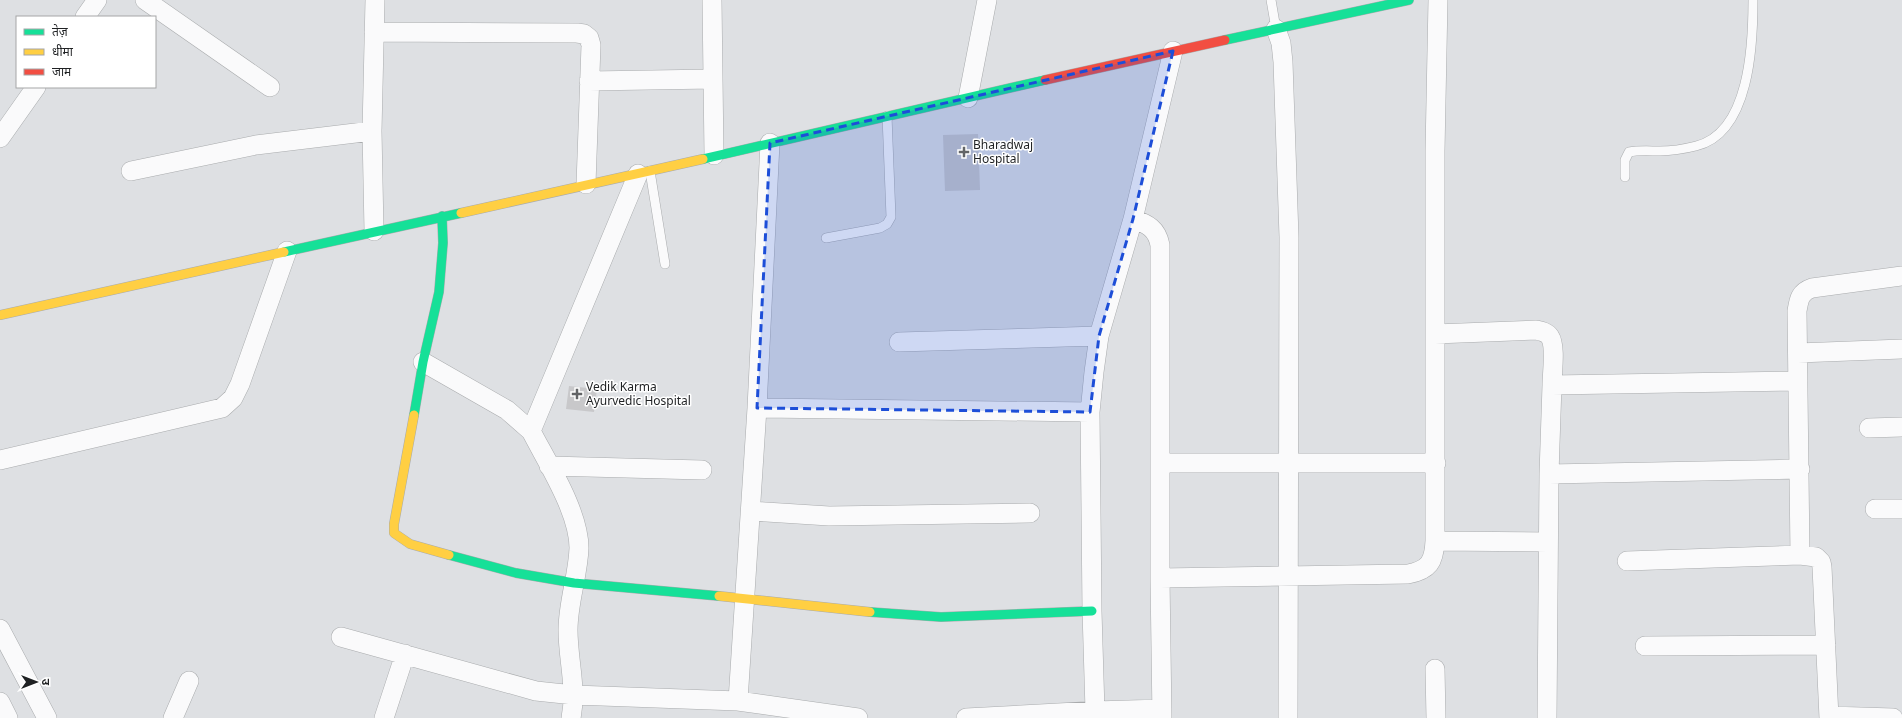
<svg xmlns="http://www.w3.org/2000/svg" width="1902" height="718" viewBox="0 0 1902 718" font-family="'Noto Sans','Noto Sans Devanagari',sans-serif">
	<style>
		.building { fill: #c8c8ca }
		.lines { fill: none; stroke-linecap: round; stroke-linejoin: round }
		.lane-casing { stroke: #a9abad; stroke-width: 10 }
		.street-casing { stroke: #a9abad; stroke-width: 20 }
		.fast-casing { stroke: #a9abad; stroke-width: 10 }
		.slow-casing { stroke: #a9abad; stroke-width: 10 }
		.jam-casing { stroke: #a9abad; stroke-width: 10 }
		.lane { stroke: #fafafb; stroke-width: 9 }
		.street { stroke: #fafafb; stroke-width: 19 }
		.fast { stroke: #16e098; stroke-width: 9 }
		.slow { stroke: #ffcf43; stroke-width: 9 }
		.jam { stroke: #f24e42; stroke-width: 9 }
		.marked { fill: #1d4ed8; fill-opacity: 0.2; stroke: #1d4ed8; stroke-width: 3; stroke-dasharray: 8 5; stroke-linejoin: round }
		.poi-dot { fill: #626466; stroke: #fff; stroke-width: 1.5 }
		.labels { text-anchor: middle; stroke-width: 3; stroke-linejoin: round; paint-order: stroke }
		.poi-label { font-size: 12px; fill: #1f2123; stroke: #fff; text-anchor: start }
	</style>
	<rect width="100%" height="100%" fill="#dee0e3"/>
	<path class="building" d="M978 134 980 190 945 191 943 135Z
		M569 386 597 389 594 412 566 409Z"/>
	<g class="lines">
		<g class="lane-casing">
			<path id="lane" d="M1271 0 1276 29
				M650 171 665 264
				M1625 177V160L1629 152C1639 150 1650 151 1660 151 1672 151 1684 149 1696 146 1750 133 1753 44 1753 0
				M826 238 880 228 887 224 891 217 887 116"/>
		</g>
		<g class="street-casing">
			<path id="street" d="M145 0 270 87
				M712 0 714 155
				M85 17 97 0
				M1276 29 1281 43 1283 62 1289 237 1288 718
				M374 32 577 33 584 34 589 38 591 45 586 184
				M589 81 713 79
				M968 98 987 0
				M0 138 36 87
				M131 171 256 145 372 131
				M1133 219C1148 224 1157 229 1160 245V578L1162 718
				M374 231 372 131 375 0
				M1435 334 1536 330C1541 331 1547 332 1550 337 1556 346 1552 374 1552 385
				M899 342 1099 336
				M1798 353 1902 349
				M423 362 507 410 531 431
				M757 408 1090 412
				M1869 428 1902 427
				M0 460 222 408 233 398 240 384 287 251
				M1160 463H1436
				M549 466 702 470
				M1549 474 1800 469
				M1875 509H1902
				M751 511 829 516 1030 513
				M1435 541 1548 542
				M1627 561 1800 555
				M1160 578 1408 574C1429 570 1434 562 1435 541V151L1438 0
				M0 629 47 718
				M341 637 536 691 574 695 738 701 858 718
				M1645 646 1826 645
				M1435 669 1436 718
				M738 701 757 408 770 143
				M0 702 8 718
				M1095 711 1092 611 1090 412 1094 372 1099 336 1133 219 1173 51
				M1829 716 1893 718
				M173 718 189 681
				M384 718 405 654
				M571 718C577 688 568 660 568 630 568 602 578 576 579 548 579 512 548 464 531 431L638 174
				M966 718 1095 711 1162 709
				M1547 718 1549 474 1552 385 1798 381
				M1829 718 1822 567 1821 562 1816 557 1800 555 1797 311C1799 299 1800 292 1812 288L1902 276"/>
		</g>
		<g class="fast-casing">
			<path id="fast" d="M1225 40 1409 0
				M703 159 1045 80
				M284 252 461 213
				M414 415 423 362 439 292 443 243 442 216
				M449 555 516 573 574 583 719 596
				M870 612 941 617 1092 611"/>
		</g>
		<g class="slow-casing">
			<path id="slow" d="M461 213 703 159
				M0 315 284 252
				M414 415 394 524V533L410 544 449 555
				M719 596 870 612"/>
		</g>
		<g class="jam-casing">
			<path id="jam" d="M1045 80 1225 40"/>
		</g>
		<use href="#lane" class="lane"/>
		<use href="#street" class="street"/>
		<use href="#fast" class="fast"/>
		<use href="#slow" class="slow"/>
		<use href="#jam" class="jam"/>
	</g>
	<path class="marked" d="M1173 51 1133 219 1099 336 1090 412 757 408 770 143Z"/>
	<g class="poi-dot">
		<path d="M962 146h4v4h4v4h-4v4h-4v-4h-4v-4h4z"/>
		<path d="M575 388h4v4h4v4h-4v4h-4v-4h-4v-4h4z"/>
	</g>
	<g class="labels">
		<g class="poi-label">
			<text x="973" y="149">Bharadwaj<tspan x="973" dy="14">Hospital</tspan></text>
			<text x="586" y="391">Vedik Karma<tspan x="586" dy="14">Ayurvedic Hospital</tspan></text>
		</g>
	</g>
	<rect x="16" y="16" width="140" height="72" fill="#ffffff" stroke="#a5a6a7"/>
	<rect x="24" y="29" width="20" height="6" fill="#16e098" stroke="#a5a6a7"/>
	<text x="52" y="36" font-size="12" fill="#1f2123">तेज़</text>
	<rect x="24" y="49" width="20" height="6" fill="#ffcf43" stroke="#a5a6a7"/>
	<text x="52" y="56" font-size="12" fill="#1f2123">धीमा</text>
	<rect x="24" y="69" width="20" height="6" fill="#f24e42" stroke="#a5a6a7"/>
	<text x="52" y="76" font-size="12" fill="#1f2123">जाम</text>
	<g transform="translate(36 682) rotate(90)" stroke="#ffffff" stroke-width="3" paint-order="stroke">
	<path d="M0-3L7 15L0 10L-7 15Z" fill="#1f2123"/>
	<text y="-6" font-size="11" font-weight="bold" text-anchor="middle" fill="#1f2123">उ</text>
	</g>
</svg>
